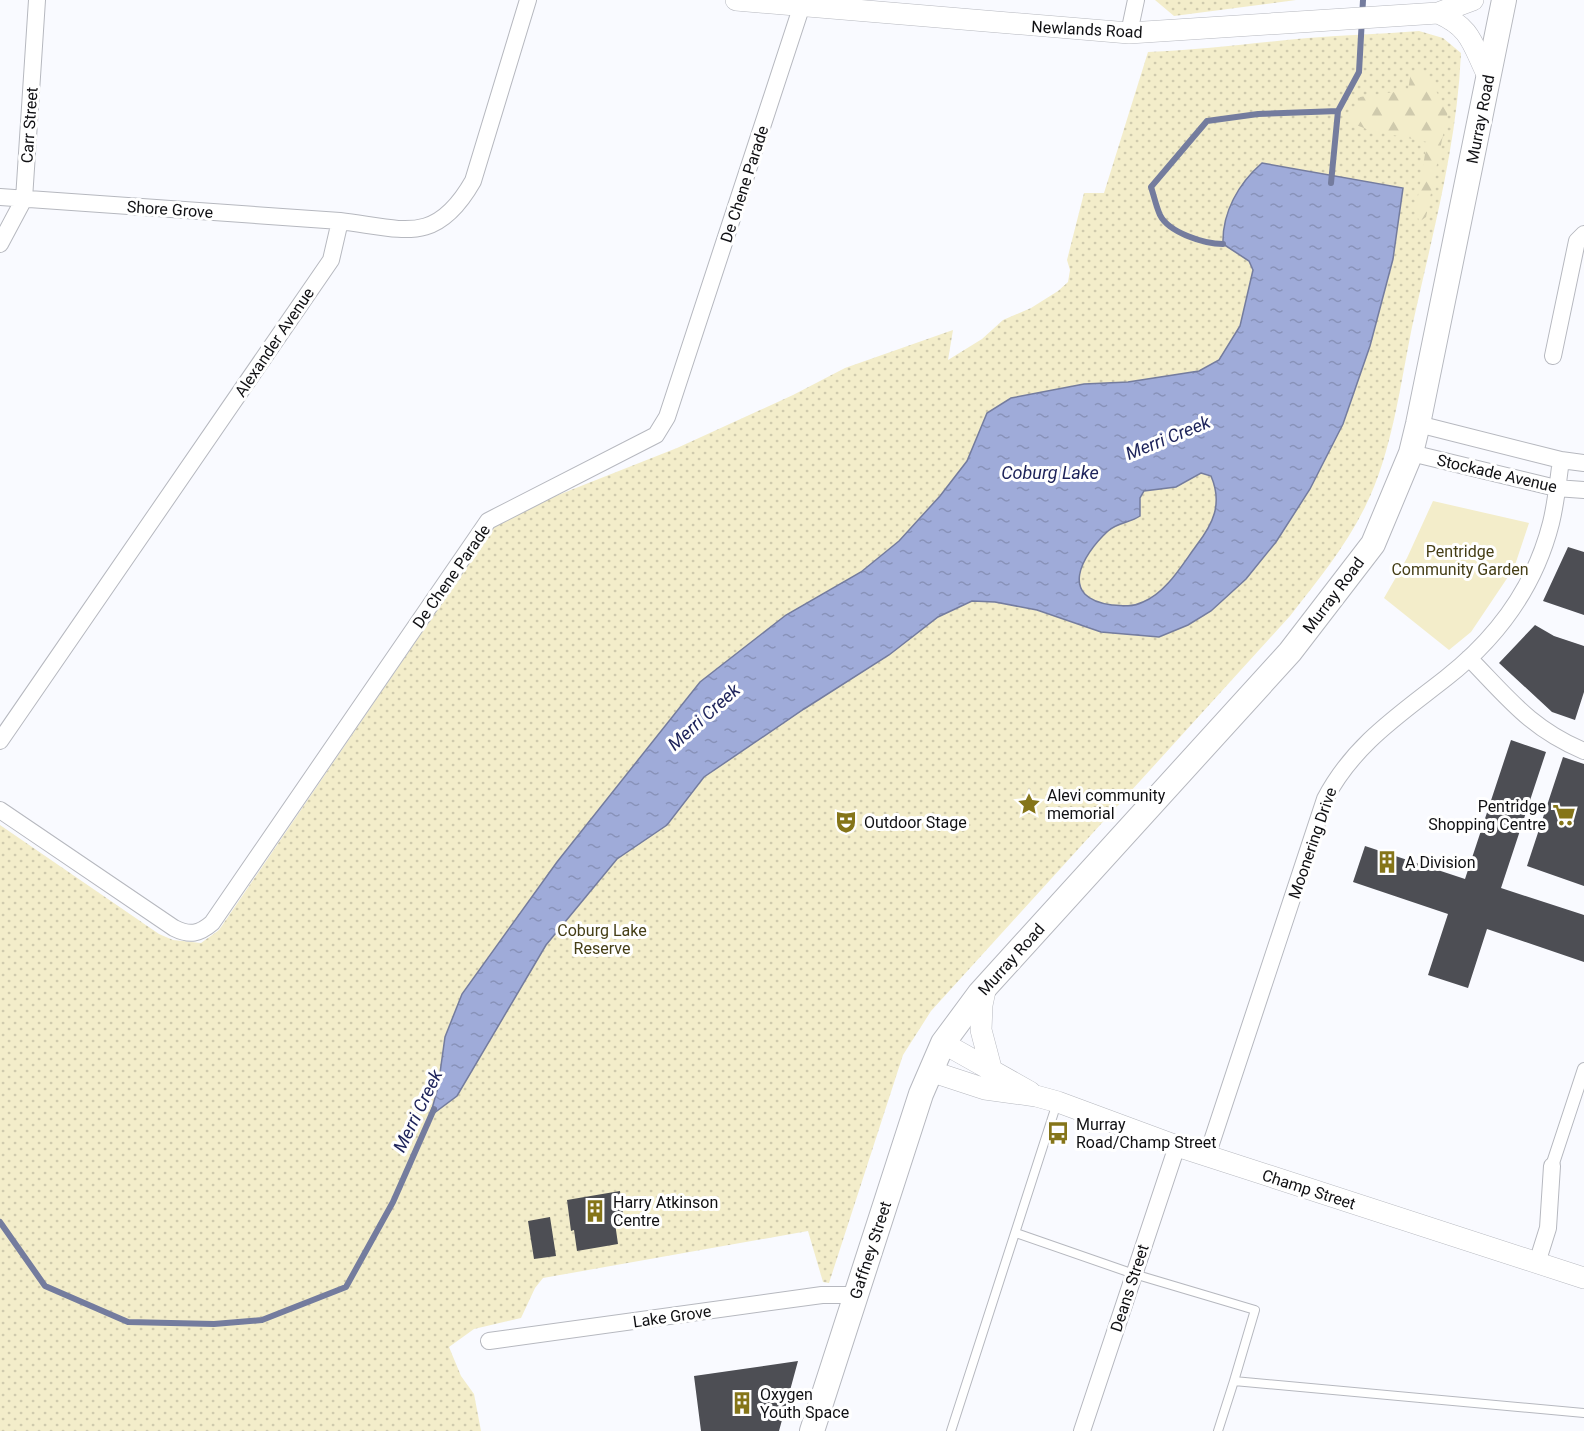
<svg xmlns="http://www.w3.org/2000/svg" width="1584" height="1431" viewBox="0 0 1584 1431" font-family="Roboto,sans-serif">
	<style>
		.grass { fill: url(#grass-dots) }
		.forest { fill: url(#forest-firs) }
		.garden { fill: #f3edca }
		.water { fill: url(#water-ripples); stroke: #747c9e; stroke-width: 1.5; fill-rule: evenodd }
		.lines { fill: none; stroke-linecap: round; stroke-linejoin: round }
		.stream { stroke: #747c9e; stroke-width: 6 }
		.building { fill: #4d4e54 }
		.service-casing { stroke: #b6b8bf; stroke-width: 10 }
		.pedestrian-casing { stroke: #b6b8bf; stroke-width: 14 }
		.minor-casing { stroke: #b6b8bf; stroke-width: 18 }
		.tertiary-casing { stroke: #b6b8bf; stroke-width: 22 }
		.secondary-casing { stroke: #b6b8bf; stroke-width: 26 }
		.service { stroke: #fff; stroke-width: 8 }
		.pedestrian { stroke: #fff; stroke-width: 12 }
		.minor { stroke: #fff; stroke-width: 16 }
		.tertiary { stroke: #fff; stroke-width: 21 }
		.secondary { stroke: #fff; stroke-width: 24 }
		.labels { text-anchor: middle; stroke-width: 6; stroke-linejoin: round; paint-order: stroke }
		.street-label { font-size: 16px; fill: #101013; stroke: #fff }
		.park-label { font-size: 16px; fill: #453e16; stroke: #fff }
		.poi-label { font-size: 16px; fill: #101013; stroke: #fff; text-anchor: start }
		.water-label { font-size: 18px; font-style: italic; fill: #1d235a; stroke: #fff }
	</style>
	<defs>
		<pattern id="grass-dots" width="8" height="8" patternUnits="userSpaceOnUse" patternTransform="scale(1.5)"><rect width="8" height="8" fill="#f3edca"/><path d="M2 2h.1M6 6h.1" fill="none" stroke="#cfcaad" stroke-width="1.8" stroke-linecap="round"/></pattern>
		<pattern id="forest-firs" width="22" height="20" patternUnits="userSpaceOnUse" patternTransform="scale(1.5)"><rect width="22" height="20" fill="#f3edca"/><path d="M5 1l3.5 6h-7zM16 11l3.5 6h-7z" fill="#cfcaad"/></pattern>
		<pattern id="water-ripples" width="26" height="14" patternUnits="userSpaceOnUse" patternTransform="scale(1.5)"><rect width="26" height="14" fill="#9fabd9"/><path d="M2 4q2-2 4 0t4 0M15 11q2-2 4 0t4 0" fill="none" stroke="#8892b9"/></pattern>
	</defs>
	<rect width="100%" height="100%" fill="#f9faff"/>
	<path class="grass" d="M1155 0H1296L1174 16Z
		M1419 31 1443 38 1461 53C1457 146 1432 236 1412 327 1400 386 1392 453 1365 507 1345 548 1317 581 1290 616L931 1011 903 1055 829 1283 823 1282 808 1231 543 1278 535 1288 521 1318 474 1329 449 1347 461 1376 474 1394 481 1431H0V825L159 934 173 940 201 943 219 930 500 518 677 448 793 395 845 368 953 330 948 360 982 339 1003 320 1031 308 1058 291 1068 282 1070 270 1067 260 1084 193H1104L1148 52C1202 50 1255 43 1308 38 1345 35 1382 34 1419 31Z"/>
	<path class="forest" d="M1424 71 1448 111 1426 217 1419 222 1416 208 1427 142 1369 130 1346 121 1360 97 1408 90 1411 72Z"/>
	<path class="garden" d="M1433 501 1529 523 1514 568 1471 632 1449 650 1384 598 1407 558Z"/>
	<path class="water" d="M1262 163 1403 188 1393 259 1370 346 1343 424 1310 489 1276 542 1246 579 1211 611 1188 625 1159 637 1101 632 1037 610 995 602 972 601 938 617 889 655 804 709 704 777 667 825 617 859 546 945 457 1096 430 1116 438 1087 445 1037 462 994 557 862 700 682 786 615 861 572 899 541 940 496 967 461 987 413 1011 398 1084 384 1128 382 1199 371 1219 360 1240 326 1253 270 1249 261 1223 244C1222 212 1239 183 1262 163ZM1201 473 1211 476C1223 504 1213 524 1196 546 1182 565 1166 593 1143 602 1133 607 1123 606 1112 605 1058 598 1081 556 1108 531 1118 522 1130 523 1140 516V498L1144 491 1176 487Z"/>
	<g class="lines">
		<path class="stream" d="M1331 183 1338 111 1359 72 1363 0
			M1223 244C1205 244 1169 233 1160 215 1156 206 1154 196 1151 187L1207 121 1258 114 1338 111
			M0 1222 45 1286 128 1322 214 1324 262 1320 346 1287 393 1202 434 1109"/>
	</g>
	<path class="building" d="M1568 547 1584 552V615L1543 601Z
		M1535 625 1554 636 1584 646V692L1575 720 1552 712 1499 663Z
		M1511 740 1546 752 1501 888 1584 915V962L1487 929 1468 988 1428 975 1448 914 1353 882 1365 846 1465 879Z
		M1563 757 1584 764V886L1527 866Z
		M620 1191 624 1222 615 1223 618 1244 577 1251 574 1230 571 1231 567 1200Z
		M550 1217 556 1256 534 1259 528 1221Z
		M798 1361 779 1431H701L694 1376Z"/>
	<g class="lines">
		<g class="service-casing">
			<path id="service" d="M1016 1233 1134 1274 1255 1310 1234 1381 1584 1413
				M951 1431 1057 1103
				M1218 1431 1234 1381"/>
		</g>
		<g class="pedestrian-casing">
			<path id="pedestrian" d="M1552 1166 1584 1069"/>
		</g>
		<g class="minor-casing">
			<path id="minor" d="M1129 33 1136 0
				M0 197 340 221
				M0 244 24 199 37 0
				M1553 356 1577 241 1584 234
				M1418 424 1561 460 1584 463
				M1411 453 1556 488 1584 490
				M1469 658C1508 698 1531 729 1584 751
				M0 741 331 260 340 221C404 229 436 246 473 181L528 0
				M0 810 174 928C190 936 199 934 212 923L488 521 656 435 667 417 802 5
				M1207 1156 1325 799C1353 745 1399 715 1446 678 1497 638 1535 586 1551 523 1556 503 1558 481 1561 460
				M1537 1263 1548 1228 1552 1166
				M489 1341 822 1295H856
				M1082 1431 1177 1146"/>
		</g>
		<g class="tertiary-casing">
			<path id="tertiary" d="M736 0 1129 33 1438 13 1473 0
				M1438 13C1472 28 1472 44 1488 76
				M986 986 982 1005 981 1030 991 1068
				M943 1043 1030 1092
				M930 1071 985 1089 1036 1096 1058 1102 1177 1146 1584 1278"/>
		</g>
		<g class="secondary-casing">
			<path id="secondary" d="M812 1431 921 1094 943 1043 980 993 1290 652 1373 544 1411 453 1418 424 1504 0"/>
		</g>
		<use href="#service" class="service"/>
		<use href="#pedestrian" class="pedestrian"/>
		<use href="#minor" class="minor"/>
		<use href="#tertiary" class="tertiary"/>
		<use href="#secondary" class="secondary"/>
	</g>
	<defs>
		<g id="sight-bare" transform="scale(1.8)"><path d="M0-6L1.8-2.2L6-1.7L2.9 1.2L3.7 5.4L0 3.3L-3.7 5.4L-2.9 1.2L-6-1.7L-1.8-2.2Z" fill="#857519" stroke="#fff" stroke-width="2.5" paint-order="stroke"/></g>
		<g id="supermarket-bare" transform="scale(1.8)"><path d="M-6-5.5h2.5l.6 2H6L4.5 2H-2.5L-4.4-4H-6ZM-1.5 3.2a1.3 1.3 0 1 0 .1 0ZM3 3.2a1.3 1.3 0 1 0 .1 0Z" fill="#857519" stroke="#fff" stroke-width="2.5" paint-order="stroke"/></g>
		<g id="theatre-bare" transform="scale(1.8)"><path d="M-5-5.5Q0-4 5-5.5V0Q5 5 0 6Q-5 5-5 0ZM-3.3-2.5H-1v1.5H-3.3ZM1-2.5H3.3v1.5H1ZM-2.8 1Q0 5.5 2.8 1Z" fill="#857519" stroke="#fff" stroke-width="2.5" paint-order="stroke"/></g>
		<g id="building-bare" transform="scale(1.8)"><path d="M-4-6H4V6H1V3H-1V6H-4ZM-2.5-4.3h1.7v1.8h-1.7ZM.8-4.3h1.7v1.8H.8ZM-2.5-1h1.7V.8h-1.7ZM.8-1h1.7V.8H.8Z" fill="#857519" stroke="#fff" stroke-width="2.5" paint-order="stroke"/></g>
		<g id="bus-bare" transform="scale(1.8)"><path d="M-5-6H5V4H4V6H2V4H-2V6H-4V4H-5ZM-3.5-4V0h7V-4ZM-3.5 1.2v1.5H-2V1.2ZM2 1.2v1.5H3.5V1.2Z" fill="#857519" stroke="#fff" stroke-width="2.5" paint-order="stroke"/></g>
	</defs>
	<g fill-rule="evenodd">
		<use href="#sight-bare" x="1029" y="804"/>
		<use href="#supermarket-bare" x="1564" y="815"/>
		<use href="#theatre-bare" x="846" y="822"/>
		<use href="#building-bare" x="1387" y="862"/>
		<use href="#bus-bare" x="1058" y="1133"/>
		<use href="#building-bare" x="595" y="1211"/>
		<use href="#building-bare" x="742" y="1403"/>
	</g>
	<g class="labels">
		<g class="street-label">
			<text transform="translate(1087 29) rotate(3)" y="6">Newlands Road</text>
			<text transform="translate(1480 119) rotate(-79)" y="6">Murray Road</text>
			<text transform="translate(29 125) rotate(-86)" y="6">Carr Street</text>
			<text transform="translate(744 184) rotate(-72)" y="6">De Chene Parade</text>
			<text transform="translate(170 209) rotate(4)" y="6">Shore Grove</text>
			<text transform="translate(274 342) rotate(-56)" y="6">Alexander Avenue</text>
			<text transform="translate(1497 473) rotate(13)" y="6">Stockade Avenue</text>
			<text transform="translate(451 576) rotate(-55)" y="6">De Chene Parade</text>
			<text transform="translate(1333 595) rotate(-53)" y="6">Murray Road</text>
			<text transform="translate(1312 843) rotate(-71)" y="6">Moonering Drive</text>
			<text transform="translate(1011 959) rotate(-48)" y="6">Murray Road</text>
			<text transform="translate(1309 1189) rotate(18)" y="6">Champ Street</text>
			<text transform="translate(870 1250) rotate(-72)" y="6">Gaffney Street</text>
			<text transform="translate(1129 1288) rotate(-72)" y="6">Deans Street</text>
			<text transform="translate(672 1316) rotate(-8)" y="6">Lake Grove</text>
		</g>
		<g class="park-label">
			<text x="1460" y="557">Pentridge<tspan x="1460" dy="18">Community Garden</tspan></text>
			<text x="602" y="936">Coburg Lake<tspan x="602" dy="18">Reserve</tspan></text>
		</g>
		<g class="poi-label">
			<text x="1047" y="801">Alevi community<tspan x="1047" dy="18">memorial</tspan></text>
			<text x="1546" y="812" text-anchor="end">Pentridge<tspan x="1546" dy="18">Shopping Centre</tspan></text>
			<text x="864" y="828">Outdoor Stage</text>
			<text x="1405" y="868">A Division</text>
			<text x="1076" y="1130">Murray<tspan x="1076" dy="18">Road/Champ Street</tspan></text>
			<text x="613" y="1208">Harry Atkinson<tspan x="613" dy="18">Centre</tspan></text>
			<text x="760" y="1400">Oxygen<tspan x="760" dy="18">Youth Space</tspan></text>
		</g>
		<g class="water-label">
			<text transform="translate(1168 438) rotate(-22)" y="6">Merri Creek</text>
			<text x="1050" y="479">Coburg Lake</text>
			<text transform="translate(704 717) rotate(-42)" y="6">Merri Creek</text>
			<text transform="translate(418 1111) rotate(-64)" y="6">Merri Creek</text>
		</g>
	</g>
</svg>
